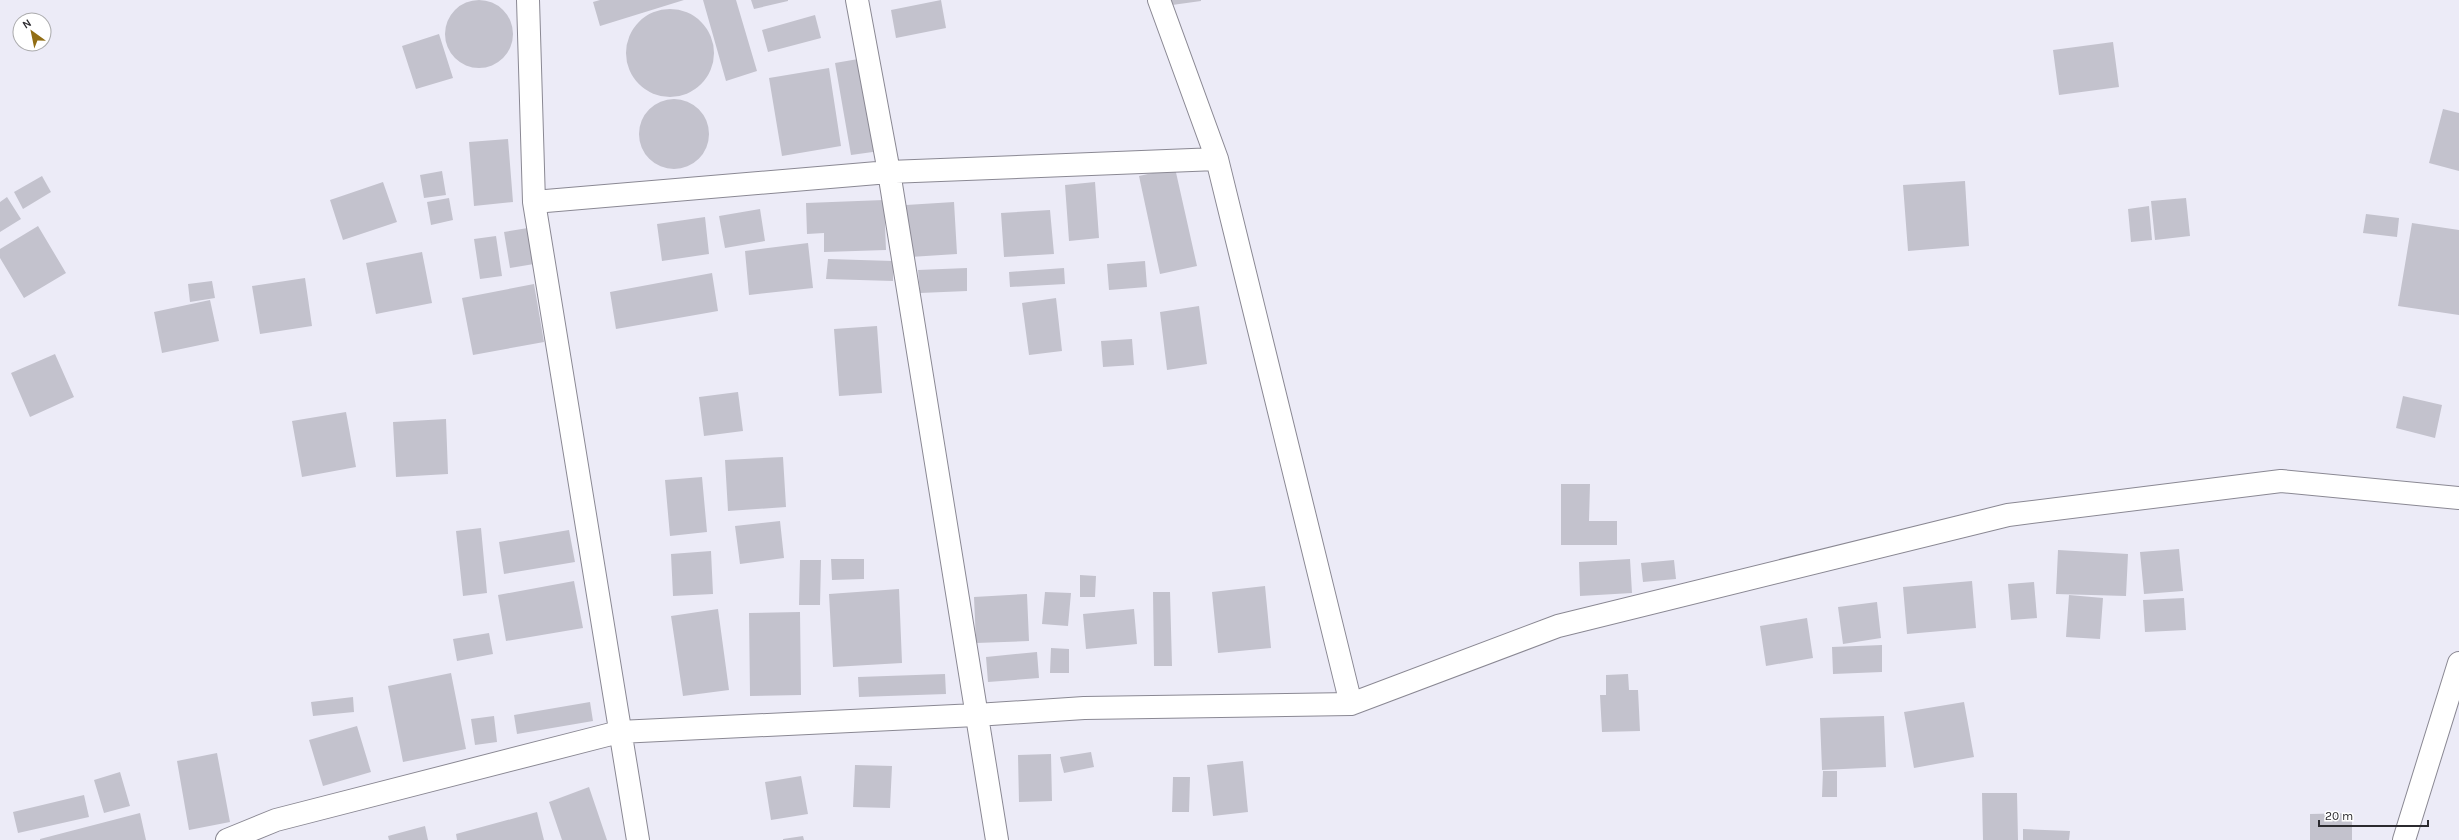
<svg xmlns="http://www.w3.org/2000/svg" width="2459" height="840" viewBox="0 0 2459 840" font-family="Karla,sans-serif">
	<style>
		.building { fill: #c3c2cd }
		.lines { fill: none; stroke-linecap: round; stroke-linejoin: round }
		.street-casing { stroke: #8a8893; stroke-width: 24 }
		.street { stroke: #fff; stroke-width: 22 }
	</style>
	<rect width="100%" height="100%" fill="#ecebf7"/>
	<path class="building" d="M600 0H684L600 26 593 2Z
		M703 0H736L757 71 726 81Z
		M751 0H788V1L754 9Z
		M941 0 946 28 896 38 891 10Z
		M1171 0H1201V1L1172 5Z
		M445 34a34 34 0 1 1 68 0a34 34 0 1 1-68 0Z
		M626 53a44 44 0 1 1 88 0a44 44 0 1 1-88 0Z
		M815 15 821 38 768 52 762 30Z
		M439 34 453 78 416 89 402 46Z
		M2113 42 2119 87 2059 95 2053 50Z
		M864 58 880 151 851 155 835 63Z
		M829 68 841 146 782 156 769 78Z
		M639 134a35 35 0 1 1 70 0a35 35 0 1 1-70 0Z
		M2443 109 2459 113V171L2429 163Z
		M508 139 513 202 474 206 469 142Z
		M1175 168 1197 266 1160 274 1139 176Z
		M442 171 446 195 424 198 420 175Z
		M42 176 51 192 23 209 14 192Z
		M1965 181 1969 246 1908 251 1903 185Z
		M383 182 397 222 343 240 330 200Z
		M1095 182 1099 238 1069 241 1065 185Z
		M7 197 21 219 0 232V202Z
		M449 198 453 220 431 225 427 202Z
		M2186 198 2190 236 2155 240 2151 201Z
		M884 200 886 250 824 252V233L807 234 806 203Z
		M954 202 957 254 910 257 906 205Z
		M2149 206 2152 240 2131 242 2128 209Z
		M760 209 765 241 725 248 719 216Z
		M1050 210 1054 254 1004 257 1001 213Z
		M2366 214 2399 218 2397 237 2363 233Z
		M705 217 709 254 662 261 657 224Z
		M2412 223 2459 230V315L2398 306Z
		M38 226 66 273 24 298 0 258V249Z
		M534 227 540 263 510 268 504 232Z
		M496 236 502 276 480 279 474 239Z
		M808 243 813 288 749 295 745 251Z
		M422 252 432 303 376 314 366 263Z
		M828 259 893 261V281L826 279Z
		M1145 261 1147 287 1109 290 1107 264Z
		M967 268V291L920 293 918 270Z
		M1064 268 1065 284 1010 287 1009 272Z
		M712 273 718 311 616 329 610 292Z
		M305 278 312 326 260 334 252 286Z
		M212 281 215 298 190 302 188 284Z
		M534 284 544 342 473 355 462 298Z
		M1056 298 1062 351 1029 355 1022 303Z
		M210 300 219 341 162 353 154 312Z
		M1199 306 1207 364 1167 370 1160 312Z
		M877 326 882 393 839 396 834 329Z
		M1132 339 1134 365 1103 367 1101 341Z
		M55 354 74 397 30 417 11 373Z
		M738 392 743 431 704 436 699 397Z
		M2403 396 2442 405 2435 438 2396 428Z
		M346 412 356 467 302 477 292 421Z
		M446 419 448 474 396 477 393 422Z
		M783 457 786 507 728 511 725 460Z
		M702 477 707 532 670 536 665 480Z
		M1561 484H1590L1589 521H1617V545H1561Z
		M780 521 784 558 740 564 735 526Z
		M481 528 487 593 463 596 456 531Z
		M569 530 575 562 504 574 499 542Z
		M2179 549 2183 591 2144 594 2140 552Z
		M2058 550 2128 554 2126 596 2056 594Z
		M711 551 713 594 673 596 671 554Z
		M831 559H864V579L832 580Z
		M1630 559 1632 593 1580 596 1579 562Z
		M800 560H821L820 605H799Z
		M1674 560 1676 579 1643 582 1641 563Z
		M1080 575 1096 576 1095 597H1080Z
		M574 581 583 628 506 641 498 595Z
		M1972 581 1976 628 1907 634 1903 587Z
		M2034 582 2037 618 2011 620 2008 584Z
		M1265 586 1271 648 1218 653 1212 592Z
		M899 589 902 663 833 667 829 594Z
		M1045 592 1071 593 1068 626 1042 624Z
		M1153 592H1170L1172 666H1154Z
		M1027 594 1029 641 976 643 974 597Z
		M2069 595 2103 598 2100 639 2066 637Z
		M2184 598 2186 630 2145 632 2143 600Z
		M1877 602 1881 638 1843 644 1838 607Z
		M718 609 729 690 683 696 671 616Z
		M1134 609 1137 644 1086 649 1083 614Z
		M800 612 801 695 750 696 749 613Z
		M1807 618 1813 658 1766 666 1760 626Z
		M489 633 493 654 457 661 453 639Z
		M1882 645V672L1833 674 1832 647Z
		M1051 648 1069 649V673H1050Z
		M1037 652 1039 678 988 682 986 657Z
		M451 673 466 749 403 762 388 686Z
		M945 674 946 694 859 697 858 677Z
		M1628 674 1629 690H1638L1640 731 1602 732 1600 695H1606V675Z
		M353 697 354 712 313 716 311 702Z
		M590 702 593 721 517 734 514 715Z
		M1964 702 1974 757 1914 768 1904 712Z
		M494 716 497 742 475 745 471 719Z
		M1884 716 1886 767 1822 770 1820 718Z
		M357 726 371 772 323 786 309 740Z
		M1091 752 1094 767 1064 773 1060 757Z
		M217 753 230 822 189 830 177 761Z
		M1051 754 1052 801 1019 802 1018 755Z
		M1243 761 1248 812 1213 816 1207 765Z
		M855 765 892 766 890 808 853 807Z
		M1823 771H1837V797H1822Z
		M120 772 130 806 104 813 94 780Z
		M801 776 808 814 771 820 765 782Z
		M1173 777H1190L1189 812H1172Z
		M589 787 607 840H562L549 802Z
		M1982 793H2017L2018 840H1983Z
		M84 795 89 817 18 833 13 812Z
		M537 812 544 840H457L456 834Z
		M140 813 146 840H40V839Z
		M2352 813V840H2310V814Z
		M425 826 428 840H389L388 836Z
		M2023 829 2070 831 2069 840H2023Z
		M803 836 804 840H783V839Z"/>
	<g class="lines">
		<g class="street-casing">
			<path id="street" d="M528 0 534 202 638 840
				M857 0 889 172 997 840
				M1159 0 1217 159 1351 704
				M534 202 889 172 1217 159
				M227 840 276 820 619 732 976 715 1084 708 1351 704 1558 626 2008 515 2281 481 2459 498
				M2404 840 2459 663"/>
		</g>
		<use href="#street" class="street"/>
	</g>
	<g transform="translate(32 32) rotate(327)"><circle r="19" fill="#ffffff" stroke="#aaaaac"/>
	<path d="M0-3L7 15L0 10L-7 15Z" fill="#926e14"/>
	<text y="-6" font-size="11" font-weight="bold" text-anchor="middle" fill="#2b2a2f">N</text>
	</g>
	<path d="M2319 820v6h109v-6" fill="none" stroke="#2b2a2f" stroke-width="2"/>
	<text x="2325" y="820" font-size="12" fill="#2b2a2f" stroke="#ffffff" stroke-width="3" paint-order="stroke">20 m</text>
</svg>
